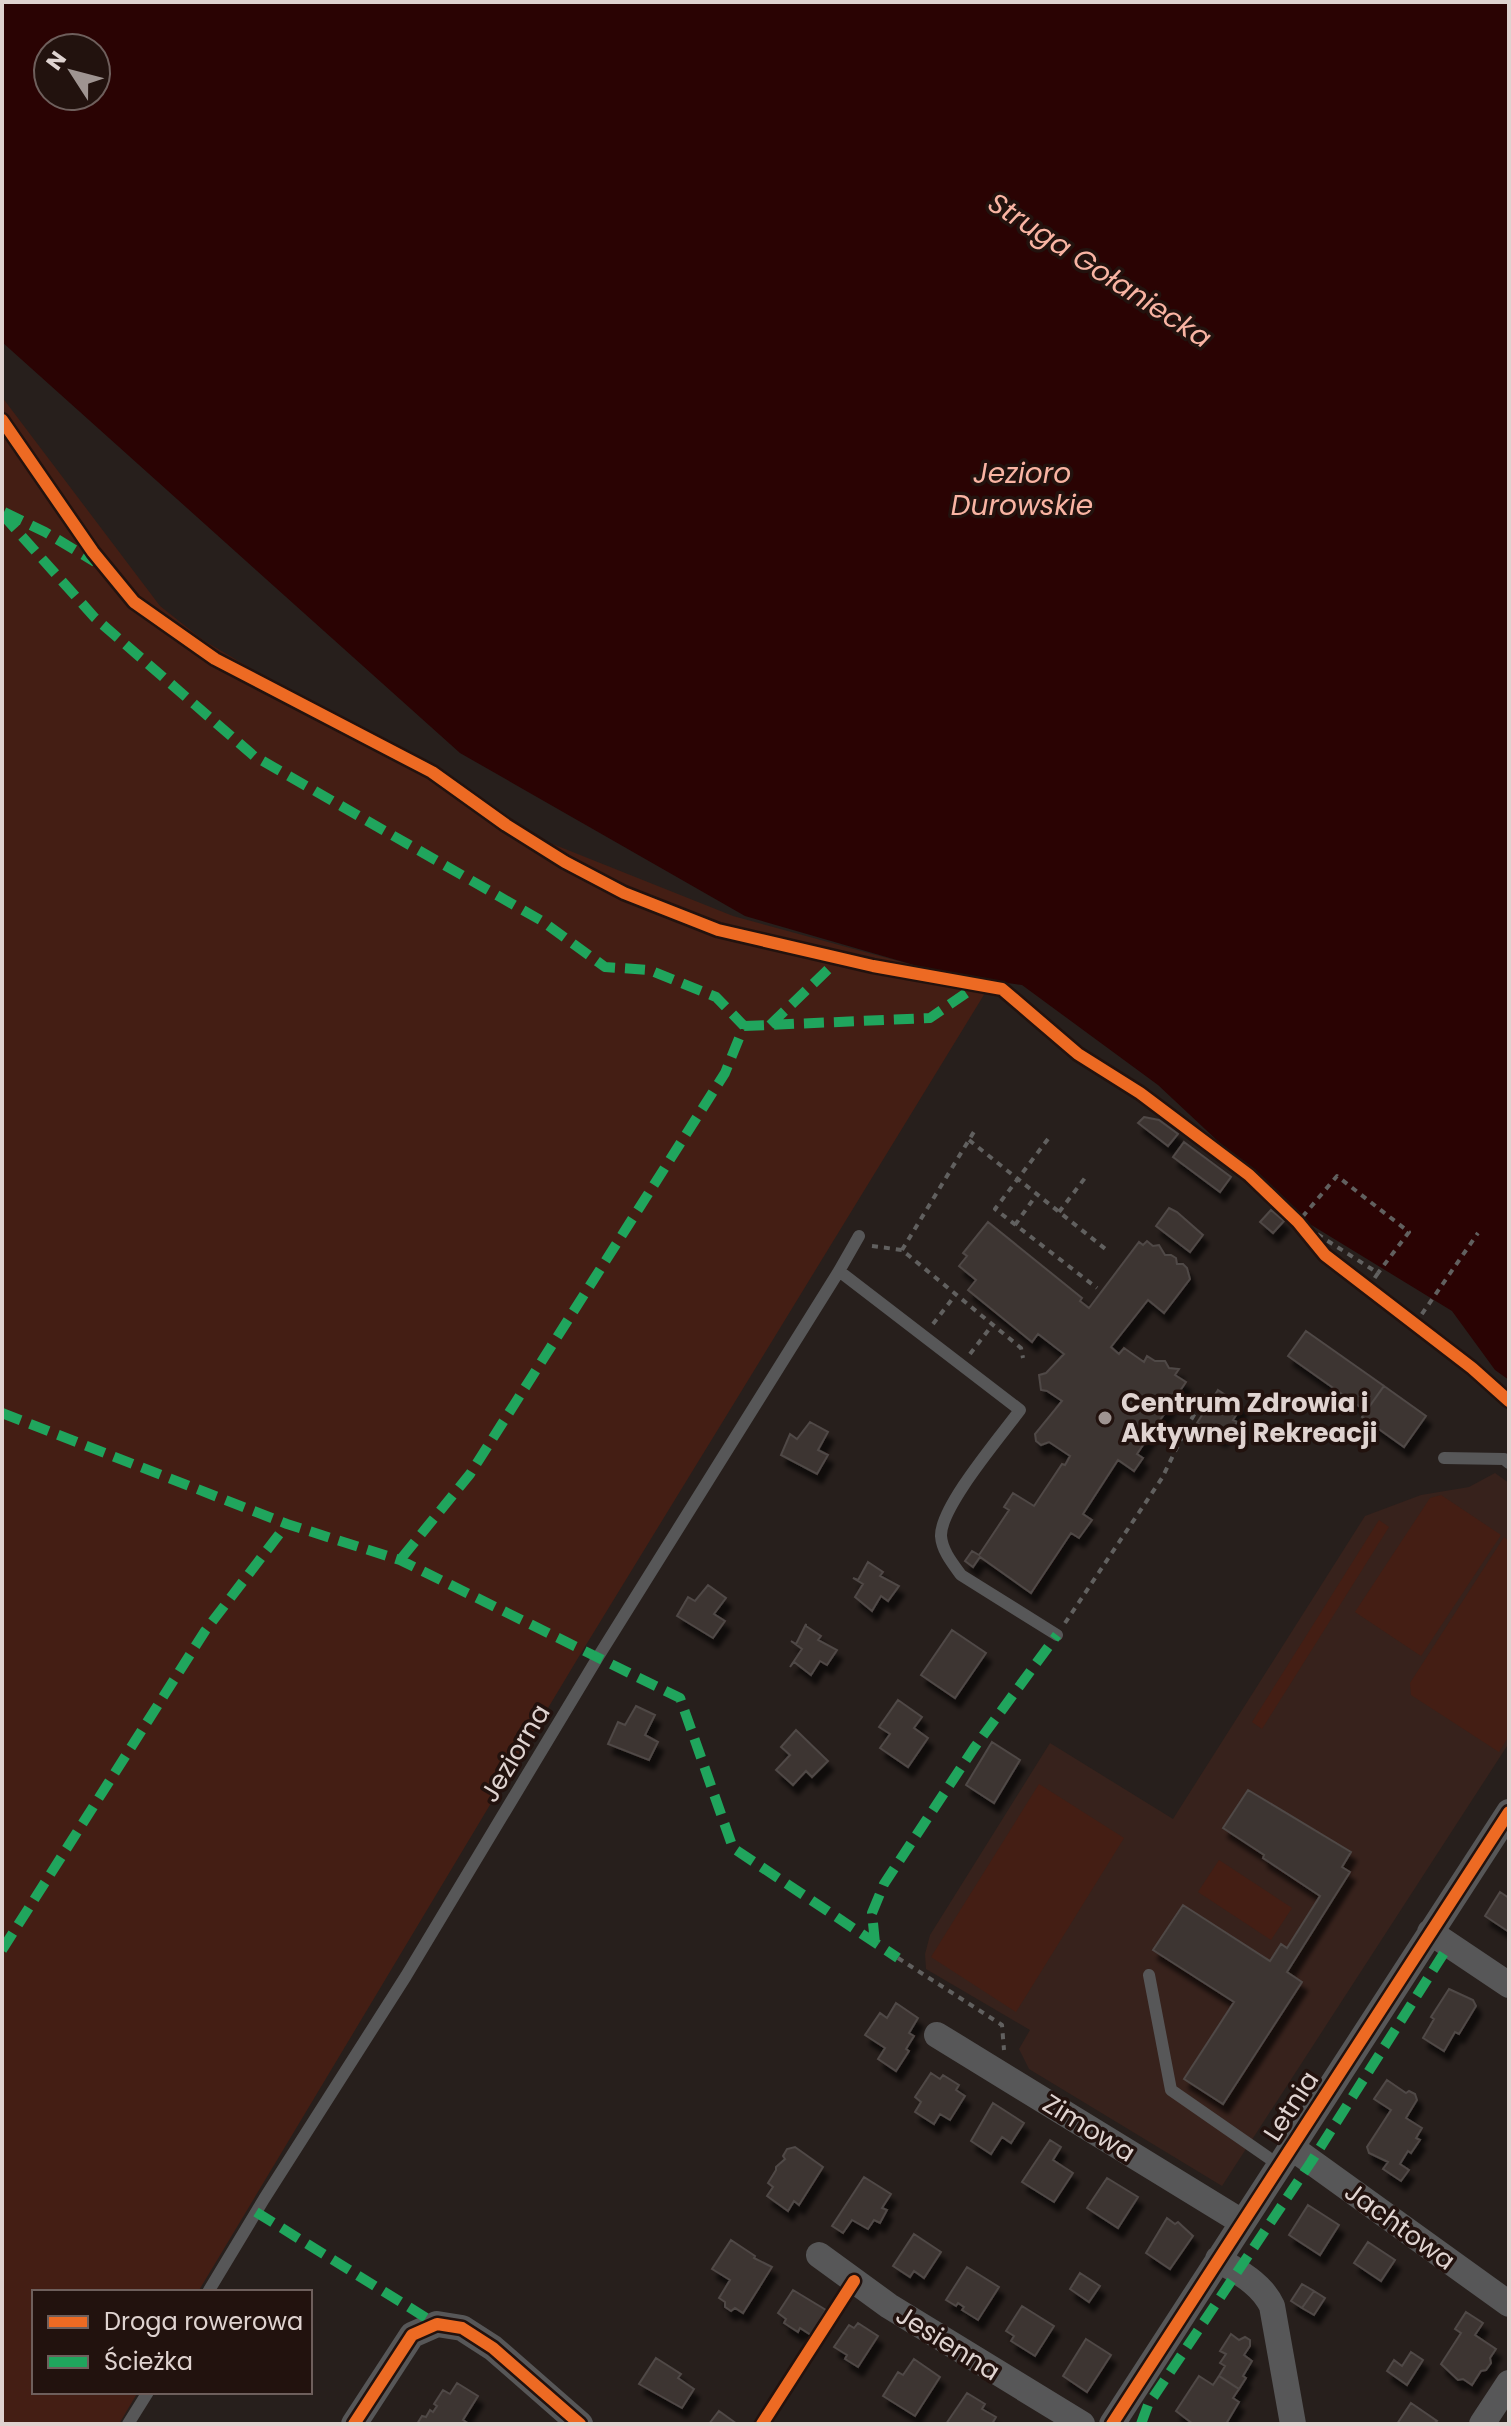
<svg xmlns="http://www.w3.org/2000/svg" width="1511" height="2426" viewBox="0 0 1511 2426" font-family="Poppins,sans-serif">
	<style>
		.built { fill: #37221c }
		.green { fill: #441e14 }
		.water { fill: #2a0303; fill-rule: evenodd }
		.building { fill: #3e3633; stroke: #504846; stroke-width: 2; filter: url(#shadow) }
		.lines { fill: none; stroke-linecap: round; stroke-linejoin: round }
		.path { stroke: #61605f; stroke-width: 4; stroke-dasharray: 6 6; stroke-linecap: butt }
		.lane { stroke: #575758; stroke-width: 12 }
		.street { stroke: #575758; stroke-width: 26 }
		.quiet { stroke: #20a55d; stroke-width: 10; stroke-dasharray: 20 10; stroke-linecap: butt }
		.cycleway-casing { stroke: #22120e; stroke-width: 17 }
		.cycleway { stroke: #ed6a23; stroke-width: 12 }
		.poi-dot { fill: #9f9491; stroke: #22120e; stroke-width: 3 }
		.labels { text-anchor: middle; stroke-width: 7; stroke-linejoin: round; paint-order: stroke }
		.poi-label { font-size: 26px; font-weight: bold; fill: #dfd3d0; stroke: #22120e; text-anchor: start }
		.street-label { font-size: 26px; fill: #dfd3d0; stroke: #22120e }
		.water-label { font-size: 28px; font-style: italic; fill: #f9b4a3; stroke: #22120e }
	</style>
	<defs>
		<filter id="shadow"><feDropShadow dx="5" dy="9" stdDeviation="2" flood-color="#0009"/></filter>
	</defs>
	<rect width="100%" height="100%" fill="#271f1c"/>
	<path class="built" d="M1495 1473 1509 1483V1743L1222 2186 1029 2069 1019 2049 1030 2030 926 1969 925 1954 930 1935 1050 1743 1173 1819 1365 1516 1421 1495 1469 1487Z"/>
	<path class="green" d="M2 397 160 606 203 640 530 835 733 916 942 973 993 980 578 1658 198 2292H34V2392H138L119 2424H2Z
		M1441 1495 1501 1535 1421 1656 1355 1612 1430 1498Z
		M1379 1520 1389 1527 1262 1729 1252 1722Z
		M1504 1537 1509 1541V1736L1499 1752 1411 1695 1410 1683Z
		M1039 1784 1124 1838 1016 2012 931 1957Z
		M1219 1860 1292 1908 1271 1940 1198 1892Z"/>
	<path class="water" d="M2 2H1509V1380L1495 1370 1452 1311 1300 1218 1158 1085 1022 985 945 974 745 916 460 753 2 342ZM48 48H96V96H48Z"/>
	<path class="building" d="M1144 1117 1159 1120 1178 1134 1168 1146 1138 1123Z
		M1184 1142 1231 1177 1220 1192 1173 1157Z
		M1169 1208 1177 1212 1203 1235 1190 1252 1156 1226Z
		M1271 1210 1284 1221 1273 1233 1260 1222Z
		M988 1222 1082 1298 1080 1301 1089 1308 1139 1242 1143 1245 1147 1241 1153 1246 1159 1245 1165 1255H1171L1176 1258 1177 1264H1183L1187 1268 1190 1279 1164 1313 1148 1300 1111 1347 1119 1354 1124 1348 1144 1362 1147 1356 1155 1361H1165L1169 1368 1179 1369 1175 1375 1186 1382 1137 1454 1143 1458 1134 1471 1118 1460 1083 1514 1092 1520 1079 1538 1071 1533 1031 1593 980 1557 973 1567 965 1561 972 1551 979 1555 1009 1510 1004 1507 1013 1493 1034 1506 1062 1464 1065 1465 1070 1456 1049 1442 1041 1445 1036 1441 1035 1434 1062 1401 1047 1391 1041 1390 1039 1375 1046 1373 1064 1354 1038 1334 1032 1342 968 1290 976 1280 959 1266 967 1256 963 1253Z
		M1306 1331 1384 1386 1366 1411 1288 1356Z
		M1384 1386 1426 1416 1404 1447 1362 1417Z
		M1218 1390 1242 1406 1233 1420 1237 1422 1231 1432 1227 1430 1221 1438 1197 1423Z
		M810 1422 828 1432 818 1450 828 1455 817 1474 781 1455 790 1434 797 1439Z
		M868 1562 883 1572 880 1576 899 1586 888 1601 881 1596 872 1611 855 1597 863 1584 853 1578 858 1580Z
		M708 1585 726 1598 714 1614 725 1621 713 1638 677 1616 688 1597 695 1601Z
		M806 1624V1626L821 1636 818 1640 837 1650 827 1665 820 1661 811 1675 794 1662 790 1667 802 1649 791 1641 796 1644Z
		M952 1630 986 1653 955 1698 921 1675Z
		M898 1700 922 1717 914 1728 928 1738 908 1767 880 1748 890 1734 879 1727Z
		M636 1706 655 1715 645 1735 658 1742 649 1760 608 1744 618 1722 625 1725Z
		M796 1730 828 1761 812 1777 806 1771 793 1785 776 1770 790 1755 781 1747Z
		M992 1742 1020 1760 994 1803 966 1785Z
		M1248 1790 1351 1852 1342 1867 1350 1872 1287 1972 1302 1982 1223 2104 1184 2079 1234 2002 1153 1950 1183 1905 1270 1961 1281 1944 1287 1948 1320 1896 1263 1858 1264 1855 1223 1828Z
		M1500 1892 1509 1898V1932L1485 1916Z
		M1449 1989 1473 2000 1476 2006 1459 2034 1455 2032 1444 2051 1423 2038 1434 2019 1431 2017Z
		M896 2003 918 2018 909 2033 914 2036 906 2049 909 2051 896 2071 878 2059 885 2048 865 2035 880 2013 887 2018Z
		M931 2073 940 2079 943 2075 959 2085 956 2090 965 2096 950 2120 940 2114 934 2124 915 2112 921 2102 915 2097Z
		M1387 2080 1406 2093 1409 2091 1415 2094 1417 2100 1406 2118 1422 2128 1416 2138 1420 2140 1411 2153 1408 2151 1400 2164 1409 2170 1401 2181 1383 2169 1388 2162 1369 2153 1367 2147 1391 2110 1374 2099Z
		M993 2103 1024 2123 1011 2143 1002 2137 991 2154 971 2141Z
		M1050 2140 1061 2147 1053 2160 1073 2173 1054 2202 1022 2182Z
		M795 2147 823 2167 799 2205 794 2201 788 2211 767 2196 773 2187 768 2183 776 2170V2167L785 2159 783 2156 787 2149Z
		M864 2177 891 2194 882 2208 887 2210 880 2223 874 2220 868 2229 852 2220 843 2233 832 2226Z
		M1107 2178 1138 2197 1118 2228 1087 2208Z
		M1308 2205 1339 2225 1320 2255 1289 2235Z
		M1167 2218 1175 2224 1178 2222 1193 2236 1170 2269 1146 2253Z
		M914 2234 941 2252 924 2278 914 2271 910 2277 893 2266Z
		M731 2240 755 2256 754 2258 772 2267 743 2313 735 2308 731 2311 725 2307V2302L719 2298 730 2280 712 2269Z
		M1368 2242 1395 2260 1381 2281 1354 2263Z
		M967 2267 999 2287 978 2320 962 2310 964 2307 958 2303 956 2306 946 2300Z
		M1080 2273 1100 2286 1089 2302 1070 2289Z
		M1302 2284 1314 2291 1302 2308 1291 2301Z
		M793 2290 826 2310 811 2335 800 2328 798 2332 784 2323 786 2319 778 2313Z
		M1314 2291 1325 2298 1314 2315 1302 2308Z
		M1022 2306 1054 2326 1035 2356 1011 2341 1014 2336 1006 2331Z
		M1466 2312 1483 2323 1475 2335 1496 2349 1490 2358 1491 2363 1486 2370 1481 2371 1472 2385 1463 2379 1458 2380 1441 2364 1461 2333 1455 2329Z
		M858 2323 878 2336 858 2367 845 2359 847 2355 834 2347 849 2325 854 2328Z
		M1231 2334 1239 2340 1245 2337 1250 2340V2346L1244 2355 1252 2361 1243 2376 1246 2378 1239 2389 1219 2376 1225 2366 1220 2363 1226 2354 1220 2351Z
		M1086 2339 1111 2355 1087 2392 1063 2376Z
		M1411 2352 1423 2360 1407 2385 1387 2371 1394 2360 1402 2366Z
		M656 2358 681 2374 678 2378 694 2389 682 2408 639 2384Z
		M914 2359 940 2377 915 2416 883 2396 898 2372 903 2375Z
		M1199 2376 1213 2385 1219 2376 1239 2389 1233 2398 1239 2402 1226 2424H1193L1176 2411Z
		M457 2383 478 2396 463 2420 469 2424H417L422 2416 426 2417 430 2410 433 2412 437 2406 434 2404 443 2390 450 2394Z
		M967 2393 985 2404 982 2409 996 2417 992 2424H946Z
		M1411 2403 1437 2421 1434 2424H1397Z
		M719 2411 737 2424H709Z"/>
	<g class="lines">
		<path class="path" d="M1048 1139 995 1209 1097 1288
			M969 1140 1108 1251
			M1059 1212 1088 1174
			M1015 1225 1037 1194
			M872 1246 902 1250 1021 1348 1023 1358
			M902 1250 975 1130
			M1368 1288 1378 1273 1298 1222 1337 1176 1409 1232 1378 1273
			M933 1324 956 1294
			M1415 1324 1478 1233
			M970 1354 993 1324
			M1065 1623 1162 1478 1189 1423 1206 1395
			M898 1958 1002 2025 1004 2050"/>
		<path class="lane" d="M839 1271 1020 1410C1001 1436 940 1507 941 1536 942 1551 953 1564 961 1575L1057 1635
			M1444 1458 1504 1459 1509 1463
			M1149 1975 1171 2090 1279 2165
			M208 2292 264 2199 406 1976 598 1657 839 1271 859 1236
			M128 2424 148 2392"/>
		<path class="street" d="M1430 1932 1509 1985
			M937 2035 1242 2222
			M1291 2147 1509 2304
			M819 2255 889 2306 1082 2424
			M1218 2259C1238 2272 1261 2283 1272 2306L1293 2424
			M354 2424 412 2335 437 2324 462 2328 493 2348 580 2424
			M1112 2424 1509 1812
			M1482 2424 1509 2383"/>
		<path class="quiet" d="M4 512 45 532 95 562
			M2 514 95 618 254 756 542 921 605 967 649 970 716 997 744 1026 725 1073 470 1474 400 1560
			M770 1025 839 959
			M744 1026 930 1018 975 987
			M2 1413 287 1524 400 1560 680 1698 733 1848 898 1958
			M875 1943 872 1913 884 1884 974 1748 1057 1635
			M2 1950 205 1631 287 1524
			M256 2212 436 2324
			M1141 2424 1148 2405 1311 2162 1449 1945"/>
		<g class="cycleway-casing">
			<path id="cycleway" d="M2 420 93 552 134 602 215 659 432 772 506 825 565 862 624 893 718 930 873 966 1002 989 1078 1054 1140 1093 1249 1175 1298 1222 1325 1255 1472 1368 1509 1401
				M354 2424 412 2335 437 2324 462 2328 493 2348 580 2424
				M762 2424 854 2281
				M1112 2424 1509 1812"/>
		</g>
		<use href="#cycleway" class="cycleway"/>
	</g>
	<circle class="poi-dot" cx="1105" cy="1418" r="8"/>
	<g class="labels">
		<g class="poi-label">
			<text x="1121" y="1412">Centrum Zdrowia i<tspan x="1121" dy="30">Aktywnej Rekreacji</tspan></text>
		</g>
		<g class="street-label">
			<text transform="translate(515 1753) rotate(-59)" y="9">Jeziorna</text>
			<text transform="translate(1291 2106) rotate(-57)" y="9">Letnia</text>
			<text transform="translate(1089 2128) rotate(32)" y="9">Zimowa</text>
			<text transform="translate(1400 2226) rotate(36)" y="9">Jachtowa</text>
			<text transform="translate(948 2343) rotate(32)" y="9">Jesienna</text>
		</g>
		<g class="water-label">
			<text transform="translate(1100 270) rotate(33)" y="10">Struga Gołaniecka</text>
			<text x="1022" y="483">Jezioro<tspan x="1022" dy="32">Durowskie</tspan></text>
		</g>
	</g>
	<rect width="1511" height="2426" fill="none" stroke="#dfd3d0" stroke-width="8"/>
	<rect x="32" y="2290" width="280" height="104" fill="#22120e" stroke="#6e5f5c" stroke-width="2"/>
	<rect x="48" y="2316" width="40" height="12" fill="#ed6a23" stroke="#6e5f5c" stroke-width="2"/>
	<text x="104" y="2330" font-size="24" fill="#dfd3d0">Droga rowerowa</text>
	<rect x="48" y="2356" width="40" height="12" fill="#20a55d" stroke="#6e5f5c" stroke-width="2"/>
	<text x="104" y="2370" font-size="24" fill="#dfd3d0">Ścieżka</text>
	<g transform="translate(72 72) rotate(306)"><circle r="38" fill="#22120e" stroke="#6e5f5c" stroke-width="2"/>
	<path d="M0-6L14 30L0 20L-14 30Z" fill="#9f9491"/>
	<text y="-12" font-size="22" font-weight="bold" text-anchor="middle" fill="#dfd3d0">N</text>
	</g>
</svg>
